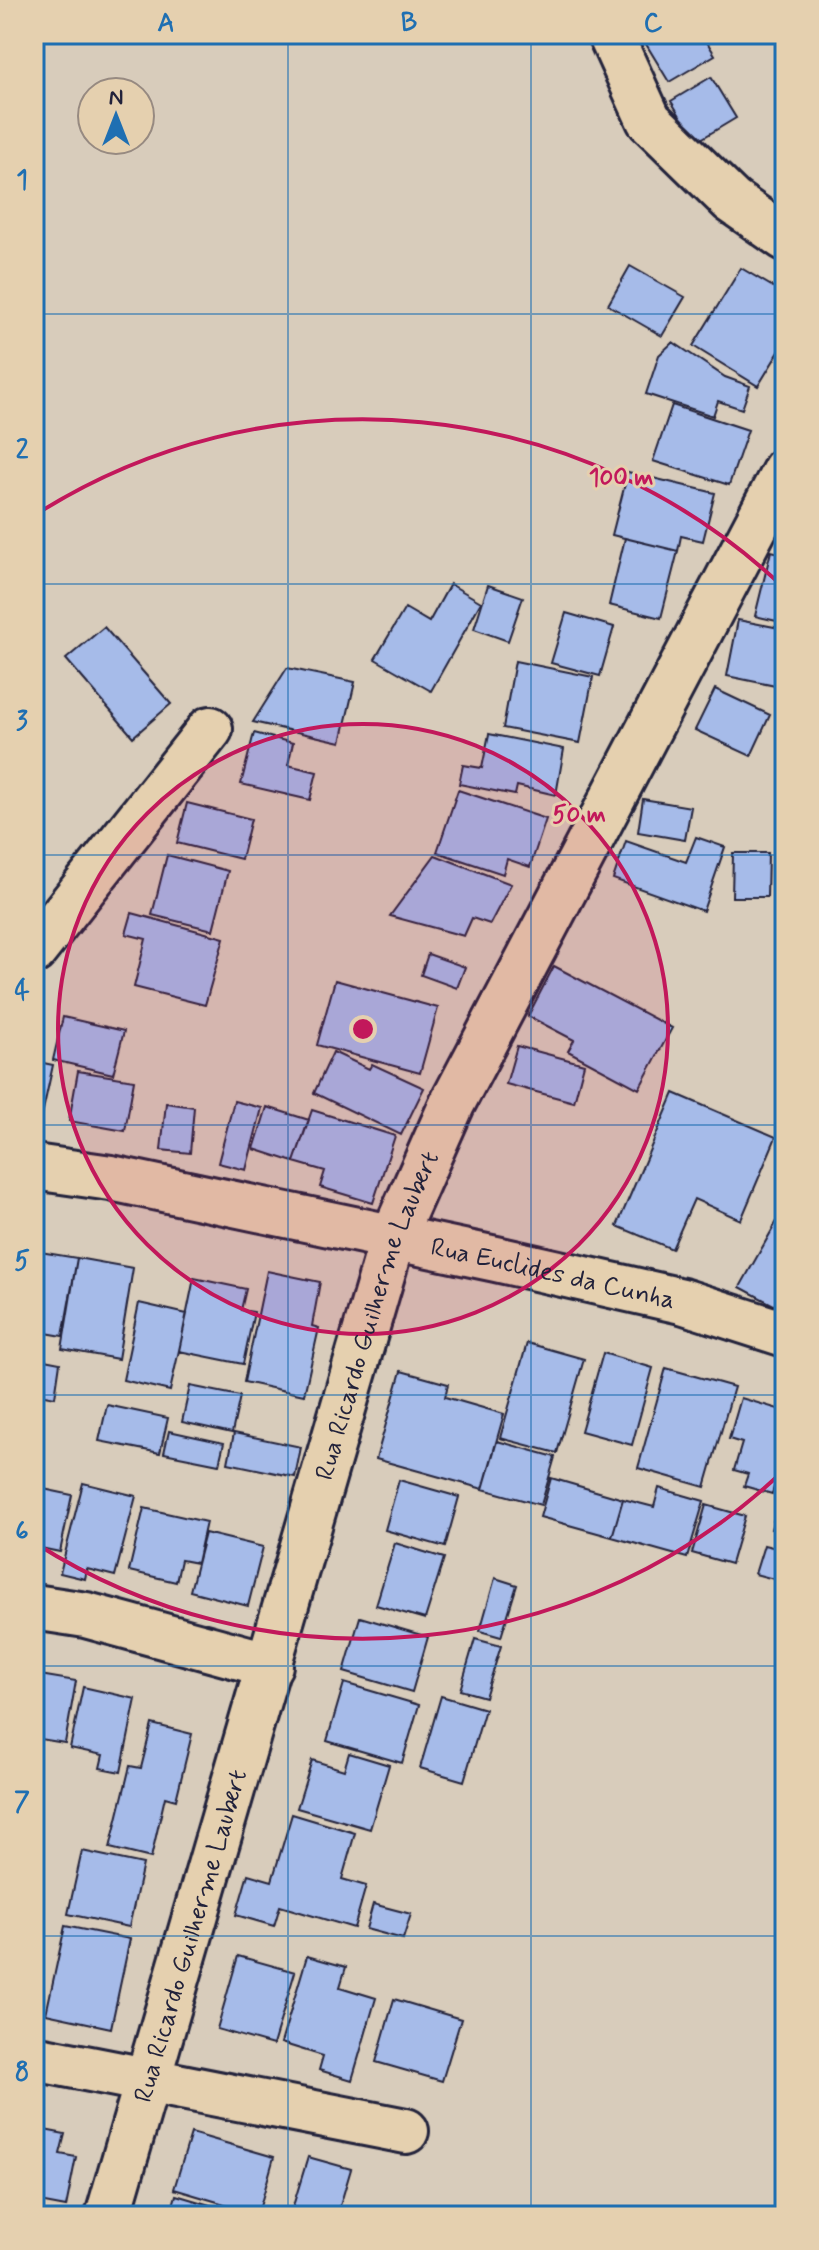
<svg xmlns="http://www.w3.org/2000/svg" width="819" height="2250" viewBox="0 0 819 2250" font-family="Mynerve,sans-serif">
	<style>
		.building { fill: #a6bbe9; stroke: #22223b; stroke-width: 2 }
		.lines { fill: none; stroke-linecap: round; stroke-linejoin: round }
		.minor-casing { stroke: #22223b; stroke-width: 50 }
		.minor { stroke: #e5d0af; stroke-width: 44 }
		.grid { fill: none; stroke: #1f6fb2; stroke-width: 2; stroke-opacity: 0.55 }
		.ring { fill: none; stroke: #c2185b; stroke-width: 4 }
		.labels { text-anchor: middle; stroke-width: 6; stroke-linejoin: round; paint-order: stroke }
		.street-label { font-size: 26px; fill: #22223b; stroke: #e5d0af }
		.centre { fill: #c2185b; stroke: #e5d0af; stroke-width: 4 }
		.ring-label { font-size: 24px; text-anchor: middle; font-weight: bold; fill: #c2185b; stroke: #e5d0af; stroke-width: 6; stroke-linejoin: round; paint-order: stroke }
		.neatline { fill: none; stroke: #1f6fb2; stroke-width: 3 }
		.grid-label { font-size: 26px; text-anchor: middle; font-weight: bold; fill: #1f6fb2 }
	</style>
	<rect width="100%" height="100%" fill="#d8ccbb"/>
	<filter id="ink" filterUnits="userSpaceOnUse"><feTurbulence type="fractalNoise" baseFrequency=".0125" numOctaves="2"/><feDisplacementMap in="SourceGraphic" scale="16" xChannelSelector="R" yChannelSelector="G"/><feConvolveMatrix kernelMatrix="1 2 1 2 8 2 1 2 1" color-interpolation-filters="sRGB"/></filter>
	<g filter="url(#ink)">
		<path class="building" d="M662 34H702L715 55 669 82 646 44Z
			M711 77 736 118 696 142 671 101Z
			M630 266 685 297 662 336 608 305Z
			M741 268 785 294V342L758 386 693 346Z
			M673 342 725 377 750 386 742 409 718 401 713 416 646 394 659 355Z
			M672 405 748 430 729 485 653 461Z
			M628 472 715 493 703 541 681 536 678 551 612 535Z
			M625 538 678 551 661 618 609 605Z
			M771 551 785 554V623L755 616Z
			M450 584 481 602 431 691 375 659 405 608 429 622Z
			M488 585 523 597 508 641 474 629Z
			M566 613 614 627 600 676 551 663Z
			M738 620 785 629V688L727 676Z
			M104 627 171 704 133 737 66 659Z
			M515 661 593 677 580 743 503 728Z
			M287 668 355 682 341 742 253 722Z
			M715 689 770 715 751 756 695 730Z
			M254 733 293 743 288 765 317 772 310 800 241 784Z
			M489 734 564 749 556 795 517 786 515 795 459 784 463 765 482 768Z
			M458 790 546 819 530 867 507 859 503 874 437 852Z
			M643 799 691 807 685 840 638 832Z
			M187 803 251 819 241 859 177 843Z
			M696 837 725 847 703 911 613 879 626 841 686 862Z
			M733 853H768L767 897H732Z
			M167 855 228 871 213 930 152 915Z
			M435 855 511 884 490 924 472 918 464 936 390 916Z
			M132 913 224 938 205 1005 134 987 146 939 126 934Z
			M428 954 465 967 457 988 421 975Z
			M554 966 672 1028 639 1089 568 1051 574 1040 528 1016Z
			M335 980 438 1008 420 1073 317 1045Z
			M63 1017 124 1031 113 1074 53 1060Z
			M517 1046 584 1064 574 1102 506 1084Z
			M333 1052 369 1069 372 1064 424 1088 401 1135 314 1093Z
			M34 1061 53 1065 42 1115 34 1113Z
			M78 1071 134 1080 125 1131 69 1121Z
			M674 1093 776 1137 741 1220 694 1199 672 1249 617 1226Z
			M234 1101 262 1108 246 1170 218 1163Z
			M166 1103 194 1107 190 1153 161 1150Z
			M267 1107 309 1120 294 1162 254 1149Z
			M312 1110 395 1136 373 1203 320 1187 325 1171 294 1162Z
			M785 1207V1311L740 1287Z
			M34 1251 77 1258 63 1336 34 1331Z
			M77 1258 133 1268 118 1359 62 1349Z
			M267 1271 320 1282 312 1326 319 1328 304 1395 244 1382Z
			M194 1278 246 1289 241 1310 254 1312 243 1364 179 1351Z
			M139 1303 187 1314 170 1391 123 1380Z
			M527 1343 584 1359 557 1453 500 1438Z
			M603 1353 653 1368 632 1445 581 1431Z
			M34 1358 60 1363 55 1397 34 1393Z
			M666 1368 734 1387 705 1487 638 1468Z
			M401 1371 448 1384 445 1397 504 1414 483 1489 376 1459Z
			M190 1386 240 1396 232 1433 182 1422Z
			M741 1398 785 1411V1448L772 1494 744 1486 748 1474 734 1470 742 1443 729 1439Z
			M107 1405 168 1418 160 1453 99 1441Z
			M169 1431 224 1443 219 1464 164 1453Z
			M234 1433 301 1447 295 1477 228 1463Z
			M497 1441 555 1457 541 1505 483 1489Z
			M551 1478 623 1499 612 1537 540 1517Z
			M399 1480 459 1497 445 1547 385 1530Z
			M785 1481V1533L771 1529Z
			M83 1483 136 1496 115 1576 87 1569 85 1579 60 1573Z
			M34 1487 72 1495 60 1552 40 1548 38 1556 34 1555Z
			M659 1488 704 1501 687 1558 612 1537 623 1499 654 1507Z
			M706 1505 745 1516 731 1564 692 1553Z
			M144 1508 206 1522 197 1563 181 1560 176 1582 129 1571Z
			M205 1533 263 1547 248 1606 190 1591Z
			M395 1543 444 1558 425 1619 376 1605Z
			M764 1545 785 1550V1582L755 1574Z
			M495 1578 517 1585 501 1637 480 1631Z
			M360 1617 428 1637 412 1692 344 1672Z
			M475 1639 501 1646 485 1697 460 1690Z
			M34 1674 76 1681 65 1743 34 1738Z
			M344 1683 419 1705 402 1763 327 1741Z
			M83 1687 136 1699 121 1772 100 1768 103 1755 70 1748Z
			M441 1696 485 1709 464 1781 420 1768Z
			M152 1724 192 1734 176 1800 165 1797 151 1858 110 1848 130 1766 141 1768Z
			M349 1753 389 1765 370 1829 297 1808 312 1760 344 1770Z
			M292 1814 355 1833 342 1879 366 1886 354 1928 280 1906 274 1926 236 1915 248 1874 272 1881Z
			M82 1851 143 1864 129 1927 68 1914Z
			M373 1904 411 1914 403 1939 366 1929Z
			M65 1926 130 1939 111 2028 46 2014Z
			M34 1940 42 1941 34 1977Z
			M238 1956 295 1972 273 2045 217 2029Z
			M307 1956 346 1967 340 1987 376 1998 352 2080 319 2070 323 2056 281 2043Z
			M394 1999 461 2019 442 2081 376 2062Z
			M34 2128 65 2134 60 2154 76 2157 66 2207 34 2201Z
			M191 2133 274 2157 258 2214 174 2189Z
			M308 2157 351 2169 337 2216H290Z
			M176 2195 247 2216H170Z"/>
		<g class="lines">
			<g class="minor-casing">
				<g id="minor">
					<path d="M610 34 649 120 732 201 785 238"/>
					<path d="M34 951 210 729"/>
					<path id="s1" d="M34 1167 111 1178 496 1259 682 1301 785 1334"/>
					<path d="M34 1607 86 1615 270 1665"/>
					<path d="M34 2058 406 2131"/>
					<path id="s2" d="M108 2216 393 1237 452 1104 785 470"/>
				</g>
			</g>
			<use href="#minor" class="minor"/>
		</g>
	</g>
	<path class="grid" d="M288 34V2216M531 34V2216M34 314H785M34 584H785M34 855H785M34 1125H785M34 1395H785M34 1666H785M34 1936H785"/>
	<circle cx="363" cy="1029" r="305" fill="#c2185b" fill-opacity=".12"/>
	<g class="ring">
		<circle cx="363" cy="1029" r="305"/>
		<path d="M783 1471A610 610 0 0 1 35 1543M35 515A610 610 0 0 1 783 587"/>
	</g>
	<g class="labels">
		<g class="street-label">
			<text dy="9" stroke="none"><textPath href="#s1" startOffset="530">Rua Euclides da Cunha</textPath></text>
			<text dy="9" stroke="none"><textPath href="#s2" startOffset="940">Rua Ricardo Guilherme Laubert</textPath></text>
			<text dy="9" stroke="none"><textPath href="#s2" startOffset="292">Rua Ricardo Guilherme Laubert</textPath></text>
		</g>
	</g>
	<circle cx="363" cy="1029" r="12" class="centre"/>
	<g class="ring-label">
		<text x="621" y="485">100 m</text>
		<text x="579" y="822">50 m</text>
	</g>
	<rect width="819" height="2250" fill="none" stroke="#e5d0af" stroke-width="88"/>
	<g transform="translate(116 116)"><circle r="38" fill="#e5d0af" stroke="#978a81" stroke-width="2"/>
	<path d="M0-6L14 30L0 20L-14 30Z" fill="#1f6fb2"/>
	<text y="-12" font-size="22" font-weight="bold" text-anchor="middle" fill="#22223b">N</text>
	</g>
	<rect x="44" y="44" width="731" height="2162" class="neatline"/>
	<g class="grid-label">
		<text x="166" y="31">A</text>
		<text x="409" y="31">B</text>
		<text x="653" y="31">C</text>
		<text x="22" y="188">1</text>
		<text x="22" y="458">2</text>
		<text x="22" y="729">3</text>
		<text x="22" y="999">4</text>
		<text x="22" y="1269">5</text>
		<text x="22" y="1539">6</text>
		<text x="22" y="1810">7</text>
		<text x="22" y="2080">8</text>
	</g>
</svg>
